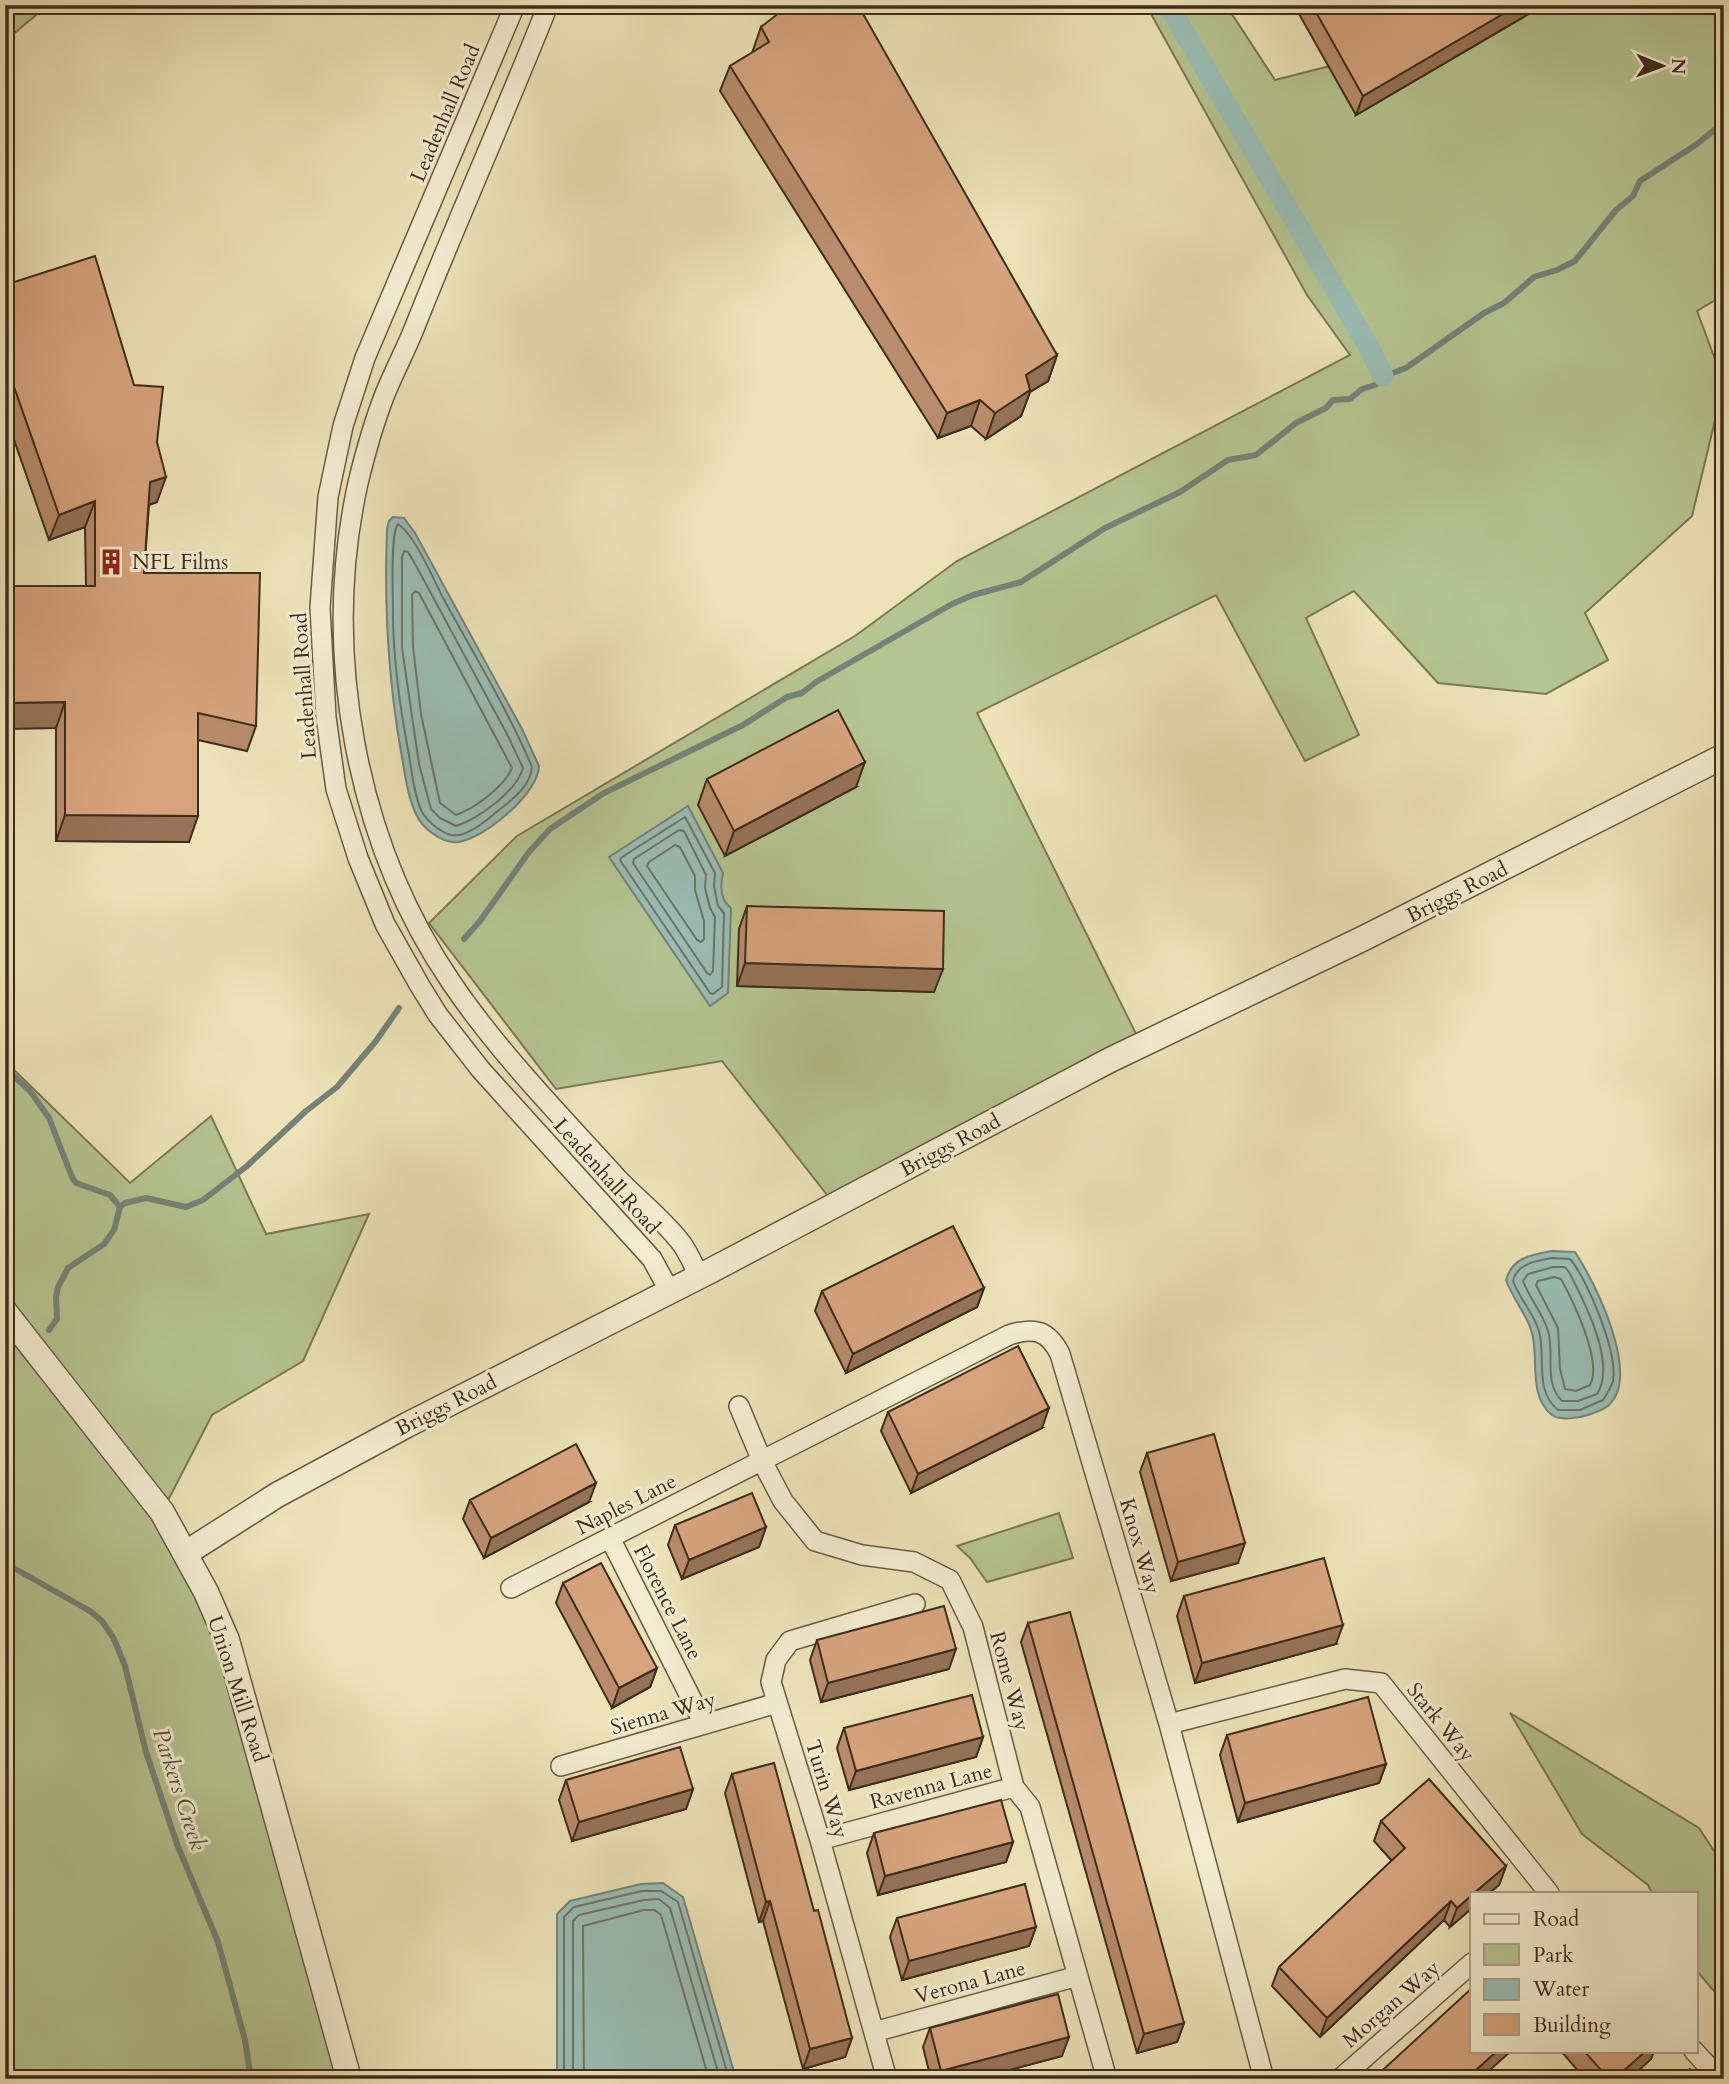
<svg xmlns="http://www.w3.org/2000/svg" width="1729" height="2084" viewBox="0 0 1729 2084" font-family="Cardo,serif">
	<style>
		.green { fill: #b5c491; stroke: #7a7856; stroke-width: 2 }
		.water { fill: #9abdb5; stroke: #758378; stroke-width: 2 }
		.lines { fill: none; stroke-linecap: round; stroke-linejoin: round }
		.shore { stroke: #6c7468; stroke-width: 2 }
		.stream { stroke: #758378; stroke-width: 6 }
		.canal { stroke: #9abdb5; stroke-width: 21 }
		.minor-casing { stroke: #6a5a43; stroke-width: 22 }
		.tertiary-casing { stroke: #6a5a43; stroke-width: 27 }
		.minor { stroke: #f3ecd1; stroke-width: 19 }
		.tertiary { stroke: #f3ecd1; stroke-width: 24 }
		.wall { fill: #b88c6c; stroke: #3e2c1c; stroke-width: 2 }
		.shaded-wall { fill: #967258; stroke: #3e2c1c; stroke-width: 2 }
		.building { fill: #d6a37d; stroke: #3e2c1c; stroke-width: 2 }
		.labels { text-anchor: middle; stroke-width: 6; stroke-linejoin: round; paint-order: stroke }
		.street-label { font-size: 21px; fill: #3e2c1c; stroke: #f3ecd1 }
		.poi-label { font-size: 21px; fill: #3e2c1c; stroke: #f3ecd1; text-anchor: start }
		.water-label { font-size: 23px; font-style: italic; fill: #555042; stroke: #f3ecd1 }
	</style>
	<rect width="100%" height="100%" fill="#ede2b8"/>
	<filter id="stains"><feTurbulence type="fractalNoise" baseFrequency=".00286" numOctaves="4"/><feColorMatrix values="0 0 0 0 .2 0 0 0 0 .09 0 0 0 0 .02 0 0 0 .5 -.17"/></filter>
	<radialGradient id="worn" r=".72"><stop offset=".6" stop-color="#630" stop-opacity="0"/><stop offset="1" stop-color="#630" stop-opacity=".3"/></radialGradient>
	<path class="green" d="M5 5H48L5 41Z
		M1146 5H1226L1275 80 1470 30 1507 5H1724V295L1697 311 1724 383 1692 516 1585 613 1608 660 1546 694 1438 683 1354 591 1306 618 1359 735 1305 761 1216 595 977 713 1145 1052 835 1205 722 1061 556 1089 429 923 517 836 855 636 957 561 1350 355 1307 295Z
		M5 1061 130 1183 211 1116 266 1234 369 1214 303 1361 212 1415 162 1512 195 1571 345 2079H5Z
		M1059 1513 1073 1558 987 1582 970 1558 957 1546Z
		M1510 1713 1699 1828 1724 1866V2003L1696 1970V1893H1652L1648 1885 1582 1834Z"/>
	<path class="water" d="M393 517 404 518 415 533 522 729 539 766C539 793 484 839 458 842 442 844 422 828 416 814 407 795 405 772 401 752 388 678 384 605 387 529L389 521Z
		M688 806 723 873C720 886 720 900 731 908L728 993 710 1006 609 857Z
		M1551 1251 1575 1252C1595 1282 1642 1376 1608 1406 1603 1410 1594 1413 1588 1415 1579 1418 1560 1421 1552 1415 1529 1397 1538 1362 1533 1338 1530 1318 1513 1300 1506 1280 1512 1258 1530 1255 1551 1251Z
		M663 1883 683 1897 736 2079H557V1914L570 1901 641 1884Z"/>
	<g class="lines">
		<path class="shore" d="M398 524C414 534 433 578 442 596 473 653 507 708 532 767 530 789 508 802 493 815 483 823 465 838 451 835 440 832 427 821 422 812 414 795 412 773 409 755 400 708 393 660 393 613 393 597 390 533 398 524Z
			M404 551 408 552 414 562 508 736 523 768C517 791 478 819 456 826L440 818 431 809 419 764 402 648V557Z
			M415 591 419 593 512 768C504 787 475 808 456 815L440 803 421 714 413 647 412 595Z
			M685 817 715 873 714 886 718 906 724 913 722 987 713 994 710 993 620 860 622 857Z
			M679 830 684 831 706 875 705 888 710 908 715 917 713 971 710 975 707 973 633 863 634 859Z
			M675 845 680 847 695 876V890L704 921V939L701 942 697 940 647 866 649 862Z
			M1552 1258 1570 1259C1588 1280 1618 1353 1613 1381 1611 1388 1607 1394 1603 1400L1580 1410H1558C1535 1391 1545 1362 1540 1336 1537 1317 1520 1300 1513 1281 1517 1263 1537 1261 1552 1258Z
			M1553 1267H1565L1569 1272C1584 1301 1617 1364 1597 1394L1578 1401H1562C1543 1382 1555 1354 1548 1331 1543 1313 1529 1298 1523 1281L1528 1274Z
			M1554 1277 1561 1279C1573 1301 1603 1362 1590 1385L1576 1391 1565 1389 1560 1369 1558 1328 1536 1285 1538 1281Z
			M564 2079V1917L574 1907 642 1891H661L678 1902 729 2079
			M573 2079V1921L579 1915 644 1900 659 1899 670 1908 720 2079
			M584 2079 583 1926 644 1910H655L661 1915 709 2079"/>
		<path class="stream" d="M464 939 480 921 529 852 550 829 604 793 743 725 787 697 802 693 816 682 952 604 973 595 1021 582 1105 528 1180 492 1228 460 1256 455 1296 423 1326 408 1333 400 1350 399 1362 389 1375 385 1385 376 1406 368 1484 313 1504 303 1534 277 1557 270 1575 261 1616 210 1633 196 1640 181 1697 144 1724 122
			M5 1068 30 1091 49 1118 72 1177 76 1183 110 1195 120 1207
			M49 1330 57 1319 56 1297 58 1287 68 1268 104 1244 114 1230 120 1207 125 1203 146 1198 186 1207 203 1200 247 1166 306 1111 337 1087 376 1041 399 1008
			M5 1365 9 1361
			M5 1563 90 1611 102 1621 114 1639 125 1666 146 1752 177 1844 218 1942 245 2040 251 2079"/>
		<path class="canal" d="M1168 5 1369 347 1383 376"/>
		<g class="minor-casing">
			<path id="minor" d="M515 5 365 358 343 426 328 497 320 608 326 717 336 789 358 858 385 924 420 986 438 1015 481 1070 652 1259 669 1290
				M548 5C505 114 457 220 414 329 405 351 394 372 385 394 374 422 365 454 358 483 321 650 355 841 451 982 499 1053 560 1115 617 1178 638 1200 664 1220 682 1244 689 1254 694 1266 699 1276
				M739 1406 762 1461 783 1501 815 1541 862 1555 914 1562 950 1580 973 1627 1014 1787 1030 1807 1107 2079
				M610 1538 704 1724
				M511 1588 1009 1335C1034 1327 1048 1330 1060 1354L1169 1724 1264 2079
				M1169 1724 1345 1679 1381 1683 1549 1893
				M561 1766 777 1703
				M820 1840 1014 1787
				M874 2032 1078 1976
				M1694 2051 1720 2079
				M887 2079 820 1840 771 1682 776 1660 790 1641 915 1604
				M1340 2079 1472 1963"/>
		</g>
		<g class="tertiary-casing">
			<path id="tertiary" d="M5 1312 162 1512 206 1592 227 1640 349 2079
				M186 1553 277 1495 407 1425 710 1271 1110 1060 1362 939 1724 756"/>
		</g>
		<use href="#minor" class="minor"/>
		<use href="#tertiary" class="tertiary"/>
	</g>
	<path class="wall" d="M1294 5H1544L1356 115Z
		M761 27 1057 355 1048 381 1030 392 1021 416 986 439 971 426 938 438 720 91 730 66 752 53Z
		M5 285 134 385 157 442V502L149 505 144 573 256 726 247 751 198 740 189 842 56 841V728L86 586 85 527 49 540 5 414Z
		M707 779 856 787 725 856 698 805Z
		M747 906 934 992 737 986 739 929Z
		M984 1288 977 1307 846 1373 815 1311 822 1291Z
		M888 1412 1042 1428 911 1493 881 1431Z
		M1147 1453 1238 1563 1171 1581 1140 1472Z
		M470 1500 589 1502 484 1558 463 1519Z
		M675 1525 766 1527 759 1547 682 1579 668 1545Z
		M563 1583 657 1668 650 1687 612 1708 556 1603Z
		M1184 1596 1336 1644 1195 1683 1177 1616Z
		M1028 1623 1184 2023 1177 2042 1137 2053 1021 1642Z
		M817 1640 949 1669 821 1702 810 1660Z
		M844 1728 983 1737 976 1757 849 1790 837 1748Z
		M1227 1735 1386 1764 1379 1783 1238 1822 1220 1755Z
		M732 1774 814 1911 852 2038 845 2057 803 2069 763 1921 759 1922 725 1793Z
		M566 1780 693 1789 686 1809 572 1841 559 1800Z
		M1381 1821 1506 1866 1499 1885 1489 1893H1472V1908L1450 1927 1444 1920 1320 2037 1272 1986 1279 1967 1392 1861 1374 1841Z
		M874 1833 1013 1842 1006 1862 878 1895 867 1853Z
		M897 1918 1036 1927 1029 1946 902 1980 890 1937Z
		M930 2028 1062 2056 976 2079H931L923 2047Z
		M1561 2051H1654L1651 2059 1629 2079H1585Z"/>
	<path class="shaded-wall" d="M1518 5H1544L1356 115 1363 96Z
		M1057 355 1048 381 1030 392 1021 416 986 439 995 413 1026 375Z
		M980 400 971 426 938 438 947 413Z
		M166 477 157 502 141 507 150 482Z
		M95 501 85 527 49 540 59 515Z
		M65 702 56 728 5 729V703Z
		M865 762 856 787 725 856 734 831Z
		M65 815 198 816 189 842 56 841Z
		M745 963 943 969 934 992 737 986Z
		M984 1288 977 1307 846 1373 853 1354Z
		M1049 1408 1042 1428 911 1493 918 1474Z
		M596 1483 589 1502 484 1558 491 1538Z
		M766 1527 759 1547 682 1579 689 1560Z
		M1245 1543 1238 1563 1171 1581 1178 1562Z
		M1343 1625 1336 1644 1195 1683 1202 1663Z
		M956 1649 949 1669 821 1702 828 1683Z
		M657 1668 650 1687 612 1708 619 1688Z
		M983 1737 976 1757 849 1790 856 1771Z
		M1386 1764 1379 1783 1238 1822 1245 1803Z
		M693 1789 686 1809 572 1841 579 1822Z
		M1013 1842 1006 1862 878 1895 885 1876Z
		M1506 1866 1499 1885 1489 1893H1474Z
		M1472 1895V1908L1450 1927 1457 1908Z
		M770 1901 763 1921 759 1922 766 1902Z
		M1451 1901 1444 1920 1320 2037 1327 2018Z
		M1036 1927 1029 1946 902 1980 909 1961Z
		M1184 2023 1177 2042 1137 2053 1144 2034Z
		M1069 2037 1062 2056 976 2079H938L941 2071Z
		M852 2038 845 2057 803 2069 810 2049Z
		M1497 2051H1511L1480 2079H1466Z
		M1646 2051H1654L1651 2059 1629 2079H1614Z"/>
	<path class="building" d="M789 5H858L1057 355 1026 375 1030 390 995 413 980 400 947 413 730 66 769 42 761 27Z
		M1312 5H1518L1363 96Z
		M95 256 134 385 163 387 157 442 166 477 150 482 144 573H260L256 726 198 713V816L65 815V702L5 703V586H95V501L59 515 5 361V285Z
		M838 710 865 762 734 831 707 779Z
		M747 906 944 911 943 969 745 963Z
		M953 1226 984 1288 853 1354 822 1291Z
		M1018 1346 1049 1408 918 1474 888 1412Z
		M1214 1434 1245 1543 1178 1562 1147 1453Z
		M576 1444 596 1483 491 1538 470 1500Z
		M752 1493 766 1527 689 1560 675 1525Z
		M1324 1558 1343 1625 1202 1663 1184 1596Z
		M601 1563 657 1668 619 1688 563 1583Z
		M944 1606 956 1649 828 1683 817 1640Z
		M1070 1612 1184 2023 1144 2034 1028 1623Z
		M972 1695 983 1737 856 1771 844 1728Z
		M1368 1697 1386 1764 1245 1803 1227 1735Z
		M680 1747 693 1789 579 1822 566 1780Z
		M774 1763 814 1911 818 1910 852 2038 810 2049 770 1901 766 1902 732 1774Z
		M1429 1779 1506 1866 1474 1893H1472V1895L1457 1908 1451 1901 1327 2018 1279 1967 1405 1848 1381 1821Z
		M1001 1800 1013 1842 885 1876 874 1833Z
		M1025 1884 1036 1927 909 1961 897 1918Z
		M1472 1988V2051H1497L1466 2079H1373Z
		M1058 1994 1069 2037 941 2071 930 2028Z
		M1584 2051H1646L1614 2079H1609Z
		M1690 2069 1699 2079H1679Z"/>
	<defs>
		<g id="building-bare" transform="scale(2.1)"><path d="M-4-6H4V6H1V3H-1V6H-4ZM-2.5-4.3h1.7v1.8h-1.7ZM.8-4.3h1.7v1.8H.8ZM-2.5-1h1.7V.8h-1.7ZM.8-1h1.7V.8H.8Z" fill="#8f2418" stroke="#f3ecd1" stroke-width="2.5" paint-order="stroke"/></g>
	</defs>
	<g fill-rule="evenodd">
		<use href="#building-bare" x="111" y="562"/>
	</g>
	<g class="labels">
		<g class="street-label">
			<text transform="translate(445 113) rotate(-67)" y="7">Leadenhall Road</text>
			<text transform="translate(304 686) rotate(-94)" y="7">Leadenhall Road</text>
			<text transform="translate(1457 892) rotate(-27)" y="7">Briggs Road</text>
			<text transform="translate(950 1145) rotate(-28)" y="7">Briggs Road</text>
			<text transform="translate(607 1176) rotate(48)" y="7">Leadenhall Road</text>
			<text transform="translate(446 1405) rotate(-27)" y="7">Briggs Road</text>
			<text transform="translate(626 1504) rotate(-27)" y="7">Naples Lane</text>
			<text transform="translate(1140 1546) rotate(74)" y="7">Knox Way</text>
			<text transform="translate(668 1602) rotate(63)" y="7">Florence Lane</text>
			<text transform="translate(1010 1681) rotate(75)" y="7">Rome Way</text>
			<text transform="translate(238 1689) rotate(72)" y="7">Union Mill Road</text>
			<text transform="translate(663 1713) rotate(-16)" y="7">Sienna Way</text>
			<text transform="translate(1441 1722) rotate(51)" y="7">Stark Way</text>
			<text transform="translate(931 1786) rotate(-15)" y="7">Ravenna Lane</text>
			<text transform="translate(827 1789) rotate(73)" y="7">Turin Way</text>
			<text transform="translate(970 1982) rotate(-15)" y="7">Verona Lane</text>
			<text transform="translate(1391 2004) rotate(-41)" y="7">Morgan Way</text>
		</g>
		<g class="poi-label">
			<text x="132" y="569">NFL Films</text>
		</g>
		<g class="water-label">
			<text transform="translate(180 1789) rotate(72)" y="8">Parkers Creek</text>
		</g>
	</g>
	<rect width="1729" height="2084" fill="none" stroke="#ede2b8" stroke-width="28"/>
	<rect x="7" y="7" width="1715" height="2070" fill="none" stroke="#3e2c1c" stroke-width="3.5"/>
	<rect x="14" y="14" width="1701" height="2056" fill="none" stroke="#3e2c1c" stroke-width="2"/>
	<rect x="1470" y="1892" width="228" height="161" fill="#f3ecd1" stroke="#ab9f89" stroke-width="2"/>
	<rect x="1484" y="1914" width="35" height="10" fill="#f3ecd1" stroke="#ab9f89" stroke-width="2"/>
	<text x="1533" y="1926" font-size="21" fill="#3e2c1c">Road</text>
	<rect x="1484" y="1944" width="35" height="21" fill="#b5c491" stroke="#ab9f89" stroke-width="2"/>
	<text x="1533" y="1962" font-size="21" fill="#3e2c1c">Park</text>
	<rect x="1484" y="1979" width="35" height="21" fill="#9abdb5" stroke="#ab9f89" stroke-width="2"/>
	<text x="1533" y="1996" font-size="21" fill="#3e2c1c">Water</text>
	<rect x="1484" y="2014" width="35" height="21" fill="#d6a37d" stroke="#ab9f89" stroke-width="2"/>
	<text x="1533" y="2032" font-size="21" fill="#3e2c1c">Building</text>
	<g transform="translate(1662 66) rotate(91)" stroke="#f3ecd1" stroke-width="5" paint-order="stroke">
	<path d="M0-5L12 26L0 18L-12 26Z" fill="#3e2c1c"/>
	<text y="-10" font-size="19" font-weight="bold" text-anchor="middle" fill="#3e2c1c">N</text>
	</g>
	<rect width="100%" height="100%" filter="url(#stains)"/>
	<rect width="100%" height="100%" fill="url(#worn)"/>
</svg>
